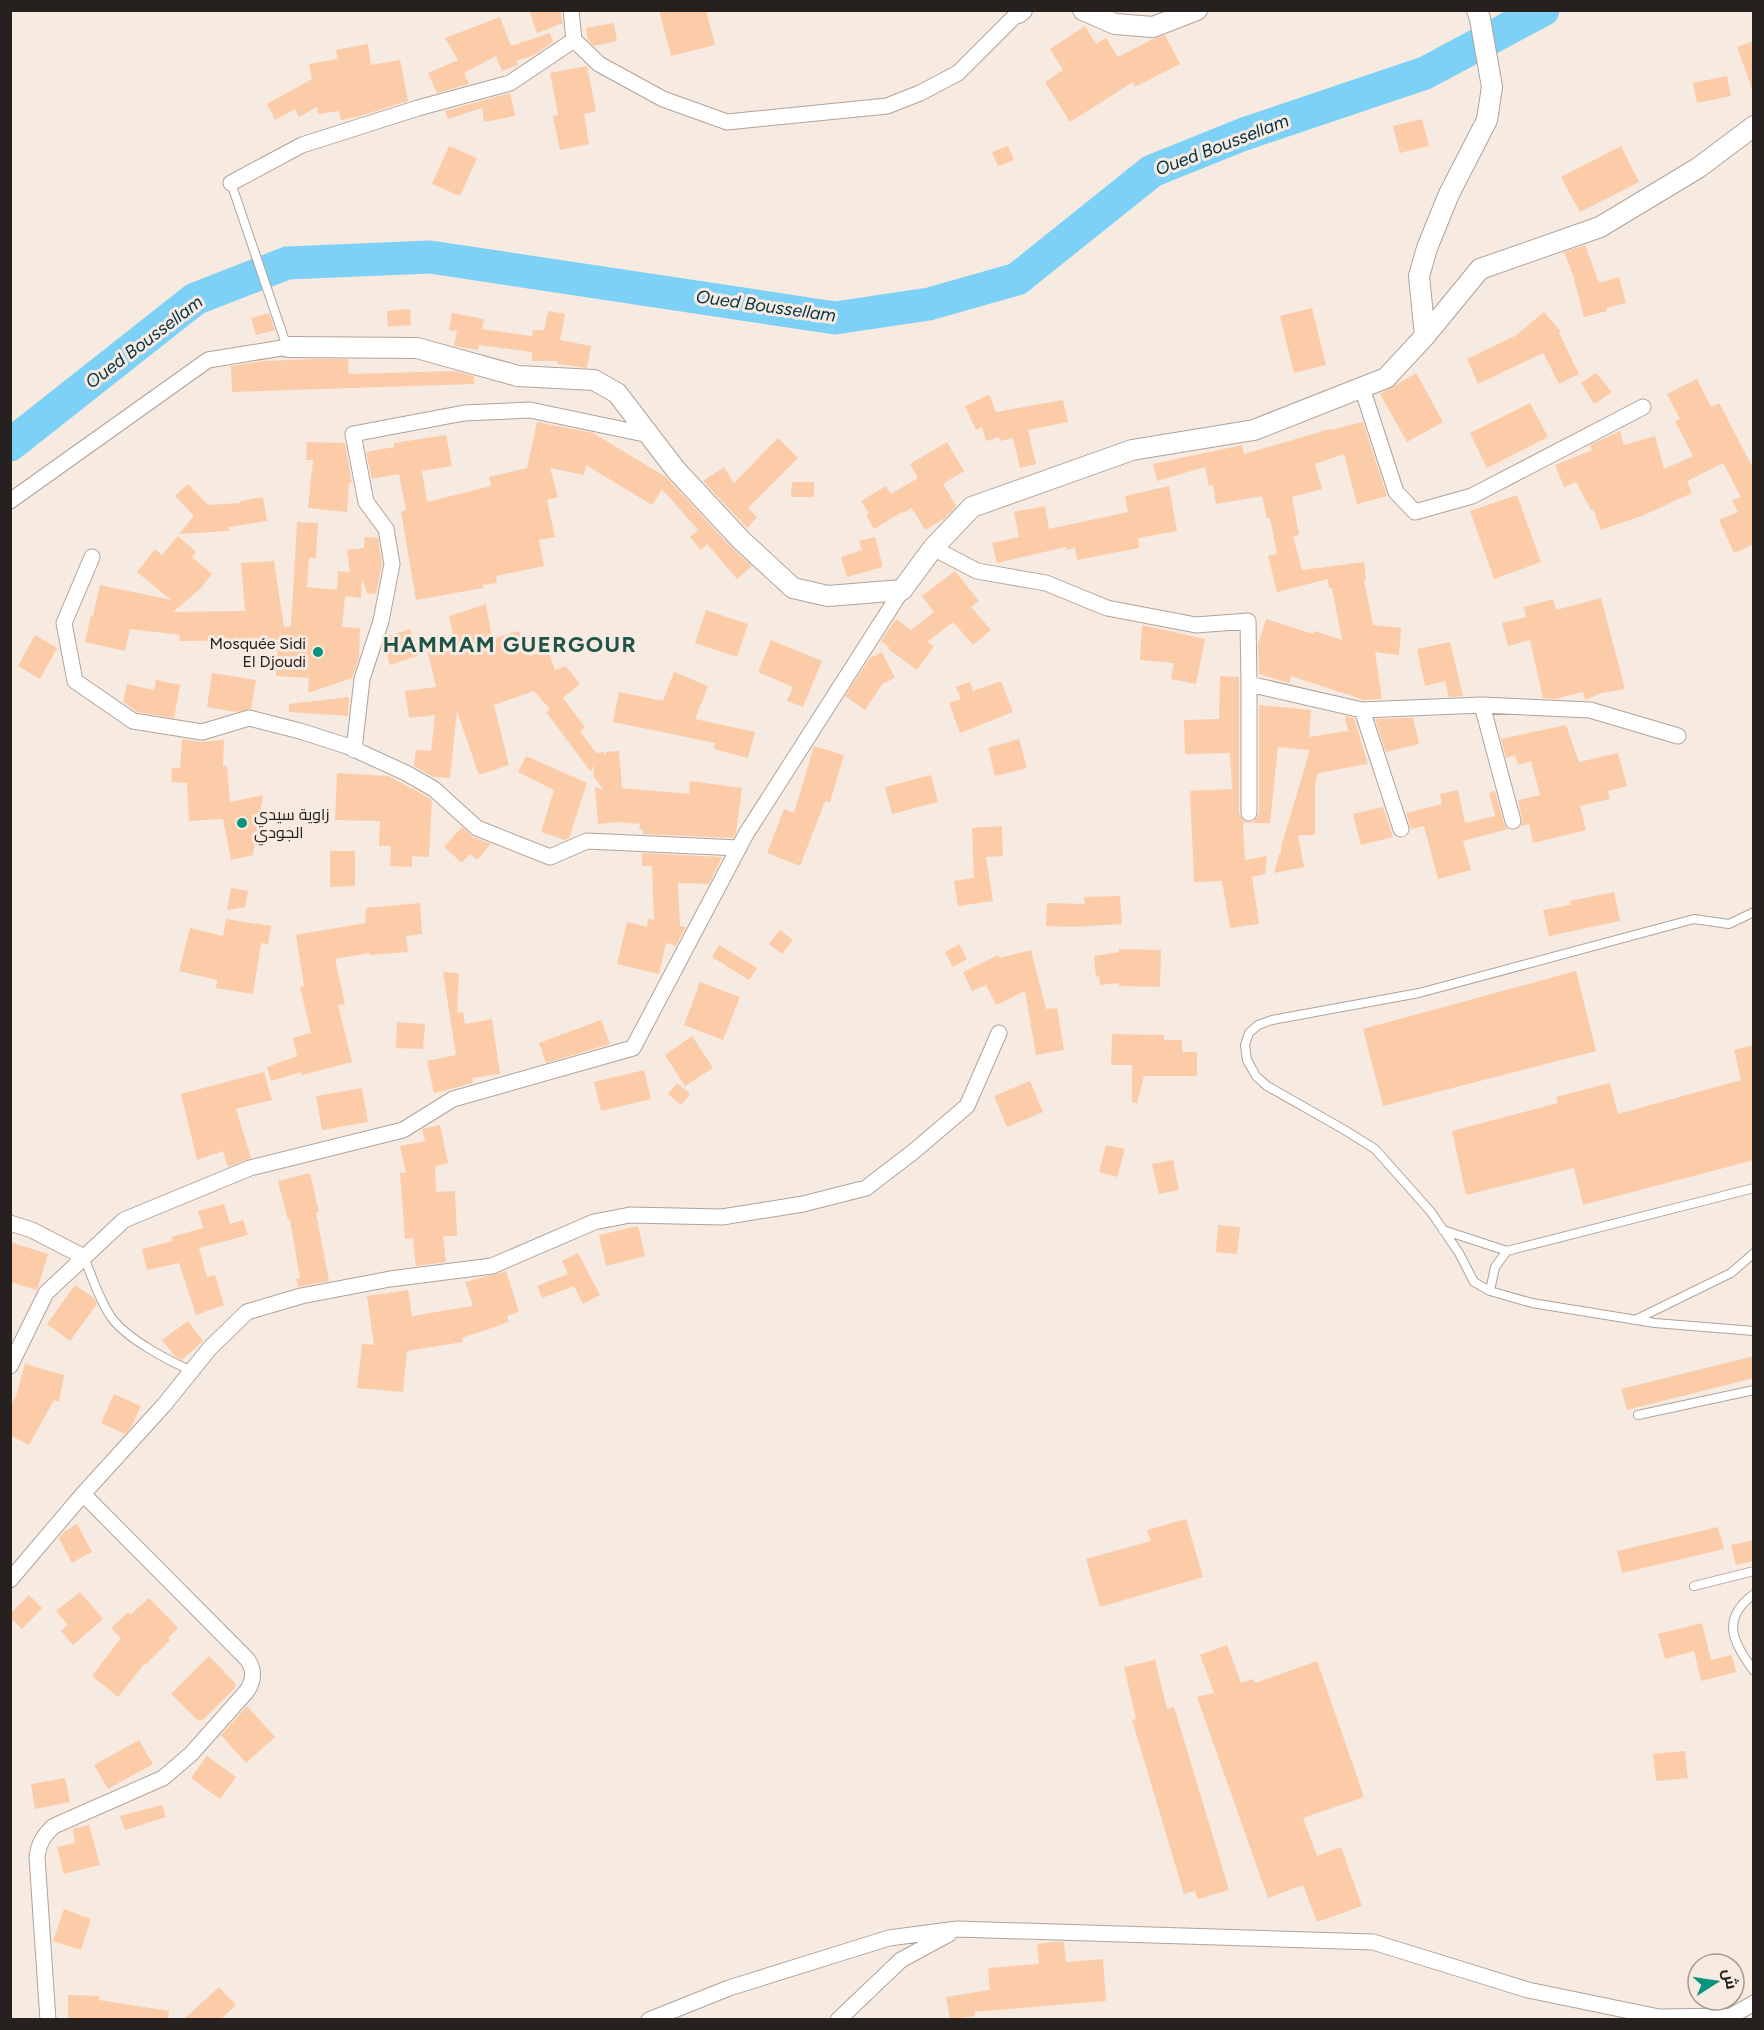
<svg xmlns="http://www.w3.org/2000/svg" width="1764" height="2030" viewBox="0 0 1764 2030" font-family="Figtree,Cairo,sans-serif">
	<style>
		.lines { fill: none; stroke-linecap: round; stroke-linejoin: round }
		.river { stroke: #7ed1f6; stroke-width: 33 }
		.building { fill: #fccca9 }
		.service-casing { stroke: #b0a39a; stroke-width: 10 }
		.minor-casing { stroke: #b0a39a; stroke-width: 17 }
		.tertiary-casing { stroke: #b0a39a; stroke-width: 22 }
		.service { stroke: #fff; stroke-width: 8 }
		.minor { stroke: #fff; stroke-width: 15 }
		.tertiary { stroke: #fff; stroke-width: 20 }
		.poi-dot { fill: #0a937e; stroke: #f7eae0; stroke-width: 2 }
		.labels { text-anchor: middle; stroke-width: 6; stroke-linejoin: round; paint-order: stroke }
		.poi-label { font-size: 16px; fill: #26211e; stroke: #f7eae0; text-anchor: end }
		.water-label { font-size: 18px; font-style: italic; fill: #003245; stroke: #f7eae0 }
		.district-label { font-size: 22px; font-weight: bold; letter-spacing: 1.5px; fill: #1d5349; stroke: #f7eae0 }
	</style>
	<rect width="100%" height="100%" fill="#f7eae0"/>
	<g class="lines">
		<path class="river" d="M10 445 195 299 287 263 430 257 835 318 929 304 1017 279 1152 171 1244 134 1425 73 1543 10"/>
	</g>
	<path class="building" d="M529 10H560L563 23 537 33Z
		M659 10H706L715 45 671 56Z
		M500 17 511 46 550 33 553 42 534 55 516 61 518 65 502 71 496 56 464 73 469 84 437 93 428 73 458 60 445 38Z
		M614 23 617 41 594 46 588 40 586 28Z
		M1085 26 1096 44 1106 38 1118 57 1153 39 1165 35 1180 64 1135 87 1133 82 1070 122 1045 82 1063 70 1050 49Z
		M1754 41V88L1752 89 1737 47Z
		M368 44 371 65 400 60 408 101 360 116 341 120 339 111 318 114 317 107 299 117 295 109 275 120 267 104 312 79 309 64 338 59 336 50Z
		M587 66 596 111 584 114 589 144 560 150 553 116 558 115 550 73Z
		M1727 76 1731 96 1697 103 1693 83Z
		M510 93 515 116 484 122 482 108 448 119 445 111Z
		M1422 119 1429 146 1400 153 1393 126Z
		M449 146 477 158 460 196 432 184Z
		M1008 146 1014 160 998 166 992 152Z
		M1621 146 1639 182 1580 212 1561 177Z
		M1585 245 1599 283 1619 277 1626 303 1606 308 1607 311 1584 317 1573 275 1564 252Z
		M1312 308 1326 365 1294 373 1280 316Z
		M410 309 411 325 388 327 387 311Z
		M548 311 565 314 560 340 591 346 587 368 557 364V361H532V352L479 345 478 350 454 346 457 331 449 330 452 313 484 319 482 329 532 336 533 330H544Z
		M1544 312 1561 332 1559 333 1579 374 1559 384 1543 353 1478 384 1467 359 1515 336Z
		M269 313 275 330 256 335 251 318Z
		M314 359H348L349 374 455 371 474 376V384L232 392 231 366 264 361Z
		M1416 373 1443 422 1407 442 1380 394Z
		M1596 373 1612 392 1594 404 1581 383Z
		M1697 379 1711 407 1719 403 1754 470V547L1752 545 1734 553 1719 520 1738 512 1732 500 1741 497 1723 463 1687 481 1692 493 1644 515 1601 530 1593 509 1591 510 1576 482 1564 487 1555 465 1592 450 1590 445 1620 431 1624 445 1655 436 1664 469 1693 456 1675 421 1680 419 1667 394Z
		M989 395 996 412 1063 400 1068 422 1028 430 1036 464 1020 468 1013 438 1000 441 999 437 986 441 982 427 976 430 965 406Z
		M1530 403 1548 437 1487 468 1470 433Z
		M537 422 593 433 666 477 732 548 752 566 737 579 707 544 701 550 690 537 698 530 662 489 652 505 586 465 584 475 550 468 558 497 547 500 555 537 539 540 544 566 496 576 497 583 482 585 483 588 416 600 401 512 406 510 399 474 372 479 366 452 394 447V443L446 435 452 466 422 471 427 502 491 486 489 477 527 468Z
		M1363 422 1387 496 1357 504 1344 454 1315 464 1322 489 1292 497 1299 535 1293 536 1302 570 1364 562 1366 580H1364L1373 625 1401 628 1399 655 1375 652 1382 699 1364 700 1291 676 1289 683 1259 674 1258 644 1266 619 1313 634 1315 631 1342 640 1332 588H1329L1328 579 1277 592 1268 556 1277 554 1270 518H1267L1262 496 1216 504 1213 485 1209 486 1205 467 1157 481 1153 464 1242 445 1244 454 1330 429V430Z
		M778 438 798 458 748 508 757 517 747 528 703 481 724 467 734 483Z
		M307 442 345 443 352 483H349L347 512 308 508 313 460H306Z
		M947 442 964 471 943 484 956 506 945 518 925 530 912 508 903 513 902 512 874 529 866 515 869 513 861 501 886 486 891 494 918 478 910 464Z
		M792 482H814V497H791Z
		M188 484 208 505 240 503V501L263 497 267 521 229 527V531L179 534 194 516 175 496Z
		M1169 486 1177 531 1138 538 1139 548 1077 560 1075 548 1067 550 1066 547 997 563 992 543 1019 537 1014 512 1045 506 1049 529 1128 512 1125 496Z
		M1517 495 1541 562 1494 579 1470 511Z
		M297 522 318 523 316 558H309L307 587 337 590 338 571 350 572 347 550 364 548 365 537 378 538 382 564 376 594 367 593 362 578 361 598 345 596 342 627 360 628 359 658 352 678 308 693 309 678 276 676 278 640 179 641 180 635 130 629 125 651 85 642 91 615 93 616 100 585 171 600 137 572 155 549 162 555 178 536 196 552 192 557 212 574 200 589 173 612 245 611 241 563 274 561 284 627 291 626Z
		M875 537 883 567 847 577 841 557 862 550 859 541Z
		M955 571 979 601 971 607 991 630 973 645 953 622 927 642 934 646 917 670 888 649 890 648 881 641 896 619 911 630 934 612 922 596Z
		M1601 598 1625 689 1601 693 1585 700 1583 692 1555 699 1543 698 1530 640 1508 646 1502 623 1526 617 1524 607 1553 599 1556 610Z
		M486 604 492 639 518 631 525 640 530 656 548 650 555 670 566 666 580 684 563 698 585 727 580 731 596 753 603 752 606 755V752L619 751 622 788 689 794 690 781 742 788 736 833 733 838 643 834V830L639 829 640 824 618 822 598 824 595 787 604 790 594 777 593 765 591 772 546 712 550 709 534 691 494 705 509 765 479 775 457 711 450 778 433 777 414 766 416 750 431 751 435 715 409 718 405 691 436 687 426 645 454 640 449 616Z
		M706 610 748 624 737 657 695 643Z
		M1142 625 1205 639 1196 684 1171 679 1174 663 1140 660Z
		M410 629 420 655 390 665 384 645 386 637Z
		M35 635 57 648 40 679 18 666Z
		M771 640 822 661 803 707 787 701 793 687 758 672Z
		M1450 642 1463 696 1449 697 1445 681 1425 686 1417 649Z
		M882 652 895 678 882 684 865 710 845 696 870 658Z
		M674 672 708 686 695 719 755 732 748 758 714 749 715 743 613 722 619 692 663 701Z
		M212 673 256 680 251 709 236 712 207 707Z
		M1220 676 1239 677V813L1244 821 1253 822 1259 814V705L1311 710 1309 737 1348 731 1345 716 1354 718 1368 764 1318 773 1315 784V835H1298L1304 867 1274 873 1279 854 1281 853V847L1310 750 1278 747 1270 823H1243L1245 860 1267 856 1265 874 1252 877 1259 924 1230 928 1222 881 1194 882 1190 791 1232 789 1230 753 1185 754 1184 720 1219 719Z
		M156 680 180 685 174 718 137 712 123 702 127 684 154 690Z
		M1001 681 1013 712 960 733 949 703 961 699 956 687 970 682 973 691Z
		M349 697 348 716 289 712V704Z
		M1402 718H1413L1419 744 1386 752 1375 719Z
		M1566 725 1579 762 1618 753 1627 786 1608 791 1610 799 1580 806 1586 830 1533 843 1529 824 1521 826 1522 818 1518 800 1540 795 1531 761 1518 765 1515 755 1506 758 1501 739Z
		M182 739 200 742 224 740 223 766H227L230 802 263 795 253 855 231 860 223 819 189 821 187 783 171 782 172 768H180Z
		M1019 739 1027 768 995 776 988 748Z
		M814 746 844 755 830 802 825 801 800 866 767 853 784 809 794 813Z
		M526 756 587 783 569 838 565 840 541 832 554 790 518 772Z
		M337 773 388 776 428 797 432 800 429 857 412 856V867L390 866 391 846H379L380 821 335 820Z
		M931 775 938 802 892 814 885 787Z
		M1458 790 1465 823 1495 816 1489 793 1495 791 1504 824 1508 829 1463 841 1471 870 1438 879 1424 826 1411 829 1406 813 1442 804 1440 794Z
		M1383 807 1393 837 1361 845 1353 814Z
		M1002 826 1003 856 986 857 993 901 958 906 954 881 974 878 972 828Z
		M462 827 473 837 491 844 477 860 470 854 462 863 444 847Z
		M330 851H355V886L330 887Z
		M642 853 722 857 709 884 678 883 680 926 686 927 676 946 666 943 659 974 617 964 627 922 647 927 648 919 654 920 652 866H642Z
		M231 888 248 891 245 907 227 910Z
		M1614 892 1620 921 1549 936 1543 910 1571 905 1570 901Z
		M1120 896 1122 924 1074 927 1046 926 1047 903 1085 904 1084 897Z
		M420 903 422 934 406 936 408 952 370 955V953L335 959 345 1004 338 1005 352 1062 302 1075 301 1072 271 1081 267 1067 297 1056 293 1038 311 1033 300 987 304 986 296 935 365 923 366 908Z
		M226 919 271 926 268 944 261 943 253 994 216 988 217 980 179 971 190 928 223 936Z
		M780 930 793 940 782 954 769 944Z
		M959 944 967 959 953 967 945 952Z
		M719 945 757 968 749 980 712 957Z
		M1119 949 1161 950 1160 987 1119 986V983L1100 985 1099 976 1096 977 1094 956 1119 952Z
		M1031 950 1046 1009 1057 1008 1064 1050 1036 1055 1025 991 996 1005 986 985 972 991 963 972 998 955 1000 958Z
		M1576 971 1596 1051 1383 1106 1363 1029Z
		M443 972 459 973 457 1013 463 1012 465 1024 492 1019 500 1074 472 1078 473 1083 434 1093 427 1061 456 1055Z
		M700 982 740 997 723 1040 684 1025Z
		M601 1020 610 1044 546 1063 539 1043Z
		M397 1022 425 1024 423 1049 396 1048Z
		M1112 1034 1164 1035V1040H1182V1052H1197V1076H1144L1137 1103 1132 1102V1065H1111Z
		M692 1036 713 1068 685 1086 665 1055Z
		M1754 1045V1160L1583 1205 1574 1168 1466 1195 1452 1131 1558 1103 1556 1097 1610 1083 1618 1114 1741 1080 1734 1050Z
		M644 1070 651 1099 601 1111 594 1082Z
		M264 1072 272 1100 236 1109 251 1158 228 1167 223 1151 197 1160 181 1094Z
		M1030 1081 1043 1112 1007 1127 994 1096Z
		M677 1083 690 1094 681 1105 668 1094Z
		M362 1088 368 1122 322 1130 316 1096Z
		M440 1125 448 1163 435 1166 436 1192 455 1191 457 1236H443L446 1262 416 1266 413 1238 405 1239 400 1173H406L400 1146 425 1141 422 1129Z
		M1106 1145 1125 1149 1117 1177 1099 1172Z
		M1173 1160 1179 1190 1159 1194 1152 1164Z
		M310 1173 319 1212 316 1213 329 1281 298 1287 296 1279 300 1278 290 1220H288L278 1181Z
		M224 1204 230 1224 243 1220 248 1235 199 1248 207 1277 215 1275 224 1305 196 1315 179 1263 147 1270 142 1249 173 1241 171 1237 203 1228 198 1211Z
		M1218 1225 1240 1227 1237 1254 1216 1252Z
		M638 1226 645 1256 606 1266 599 1235Z
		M10 1242 48 1254 37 1290 10 1282Z
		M578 1253 600 1295 583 1304 574 1286 542 1298 537 1286 568 1274 562 1261Z
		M506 1271 519 1312 507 1316 509 1322 462 1338 463 1342 407 1351 403 1392 357 1388 362 1344 374 1345 367 1296 408 1290 412 1316 473 1306 465 1282Z
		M75 1285 94 1298 97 1304 70 1341 47 1324Z
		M188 1321 203 1341 182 1360 175 1356 162 1340Z
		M1754 1356V1378L1627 1410 1621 1389Z
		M25 1364 64 1375 59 1402 54 1400 29 1445 10 1435V1407L16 1396Z
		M114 1394 141 1406 132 1426 125 1434 101 1423Z
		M1186 1519 1203 1577 1100 1607 1086 1559 1151 1541 1147 1530Z
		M77 1524 92 1552 72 1563 59 1538 65 1531Z
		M1718 1527 1724 1549 1622 1573 1617 1551Z
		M1754 1540V1561L1736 1565 1731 1545Z
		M80 1592 103 1619 73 1645 61 1631 68 1625 56 1611Z
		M29 1595 42 1608 22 1629 10 1617V1614Z
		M149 1598 178 1628 168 1638 170 1640 145 1665 144 1664 118 1697 92 1676 121 1638 111 1628 128 1612 130 1615Z
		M1702 1623 1711 1660 1732 1655 1736 1672 1701 1681 1694 1651 1665 1659 1658 1634Z
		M1227 1645 1241 1683 1253 1679 1255 1683 1317 1661 1364 1797 1303 1818 1317 1856 1341 1847 1362 1906 1317 1922 1303 1885 1268 1898 1197 1697 1214 1693 1200 1655Z
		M209 1656 235 1683V1688L203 1720H197L171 1694Z
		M1155 1660 1167 1709 1174 1707 1229 1890 1198 1899 1195 1891 1184 1894 1132 1720 1136 1719 1124 1667Z
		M247 1706 275 1737 246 1763 221 1735Z
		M139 1740 153 1764 108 1789 94 1765Z
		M1685 1751 1688 1778 1656 1781 1653 1754Z
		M207 1756 236 1777 220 1799 191 1778Z
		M65 1778 70 1802 35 1809 31 1784Z
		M162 1805 166 1817 125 1830 120 1816Z
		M89 1825 100 1865 64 1874 57 1847 75 1843 73 1829Z
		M64 1909 91 1919 81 1950 53 1941Z
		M1054 1942H1064L1066 1962 1103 1959 1106 2001 974 2012 975 2016 950 2019 946 1997 990 1990 988 1968 1039 1964 1037 1944Z
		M219 1987 236 2005 221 2019H184Z
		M68 1995 99 1996V2000L169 2011 168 2019H68Z"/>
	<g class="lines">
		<g class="service-casing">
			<path id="service" d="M231 183 287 347
				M1754 912 1729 924 1694 919 1419 993 1272 1020 1258 1025 1249 1033 1245 1045 1247 1060 1256 1076 1267 1086 1343 1129 1375 1149 1431 1212 1459 1253 1474 1282 1490 1291 1532 1303 1655 1323 1754 1331
				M1443 1230 1507 1251 1495 1267 1490 1291
				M1507 1251 1754 1188
				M84 1257C92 1277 99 1299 111 1317 127 1339 167 1360 192 1371
				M1635 1320 1731 1273 1754 1253
				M1638 1415 1754 1390
				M1694 1586 1754 1571
				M1754 1594C1720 1619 1733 1643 1754 1671"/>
		</g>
		<g class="minor-casing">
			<path id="minor" d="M571 10 574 40 599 64 663 99 727 122 887 106 920 93 958 73 1018 13
				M231 183 302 145 418 108 510 83 574 40
				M1362 388 1396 492 1415 512 1472 496 1643 407
				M10 501 208 360 288 347
				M933 548 977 571 1046 583 1107 608 1196 625 1248 621 1249 684 1362 710 1482 705 1590 710 1678 736
				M92 557 64 623 75 681 133 721 202 732 249 718 300 731 347 746 406 773 434 789 477 828 550 857 587 841 739 848
				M1249 684V813
				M1482 705 1513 821
				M1362 710 1401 829
				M354 750 362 679 381 621 392 564 386 529 366 502 353 434 464 413 530 410 649 435
				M10 1223 32 1230 84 1257
				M10 1366 46 1293 124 1220 250 1168 403 1130 453 1099 633 1048 746 834 902 590
				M10 1580 83 1494 164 1405 210 1348 247 1312 301 1296 390 1279 492 1266 594 1222 630 1215 722 1217 803 1204 866 1188 913 1152 967 1106 999 1033
				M48 2020 37 1857C39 1843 43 1836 54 1826L163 1778 191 1754 247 1691C254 1680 255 1670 247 1659L83 1494
				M649 2020 729 1988 889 1938 957 1929 1373 1942 1528 1990 1659 2017 1731 2016 1754 2003
				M838 2020 901 1960 949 1934"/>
		</g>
		<g class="tertiary-casing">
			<path id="tertiary" d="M1083 10 1115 24 1153 27 1197 10
				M1018 13 1022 10
				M1425 336 1419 276 1427 248 1449 194 1487 120 1492 87 1480 19 1477 10
				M288 347 417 348 518 376 594 380 617 393 676 470 741 540 793 588 828 596 902 590 933 548 972 507 1132 450 1254 430 1386 378 1425 336 1480 269 1600 227 1698 168 1754 126"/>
		</g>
		<use href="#service" class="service"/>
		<use href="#minor" class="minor"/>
		<use href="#tertiary" class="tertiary"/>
	</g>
	<g class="poi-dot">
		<circle cx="318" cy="652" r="6"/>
		<circle cx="242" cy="823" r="6"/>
	</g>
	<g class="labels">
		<g class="poi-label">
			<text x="306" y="649">Mosquée Sidi<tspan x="306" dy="18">El Djoudi</tspan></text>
			<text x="254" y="820" text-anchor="start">زاوية سيدي<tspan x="254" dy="18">الجودي</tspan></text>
		</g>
		<g class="water-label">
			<text transform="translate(1222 145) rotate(-21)" y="6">Oued Boussellam</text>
			<text transform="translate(766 306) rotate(8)" y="6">Oued Boussellam</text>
			<text transform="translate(144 342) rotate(-37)" y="6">Oued Boussellam</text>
		</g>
		<g class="district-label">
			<text x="510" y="652">HAMMAM GUERGOUR</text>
		</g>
	</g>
	<rect width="1764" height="2030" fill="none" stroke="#26211e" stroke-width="24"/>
	<g transform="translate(1716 1982) rotate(78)"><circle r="28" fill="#f7eae0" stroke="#a39a92" stroke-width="1.5"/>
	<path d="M0-4.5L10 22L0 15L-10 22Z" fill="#0a937e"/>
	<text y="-9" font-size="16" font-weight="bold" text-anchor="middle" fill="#26211e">ش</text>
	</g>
</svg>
